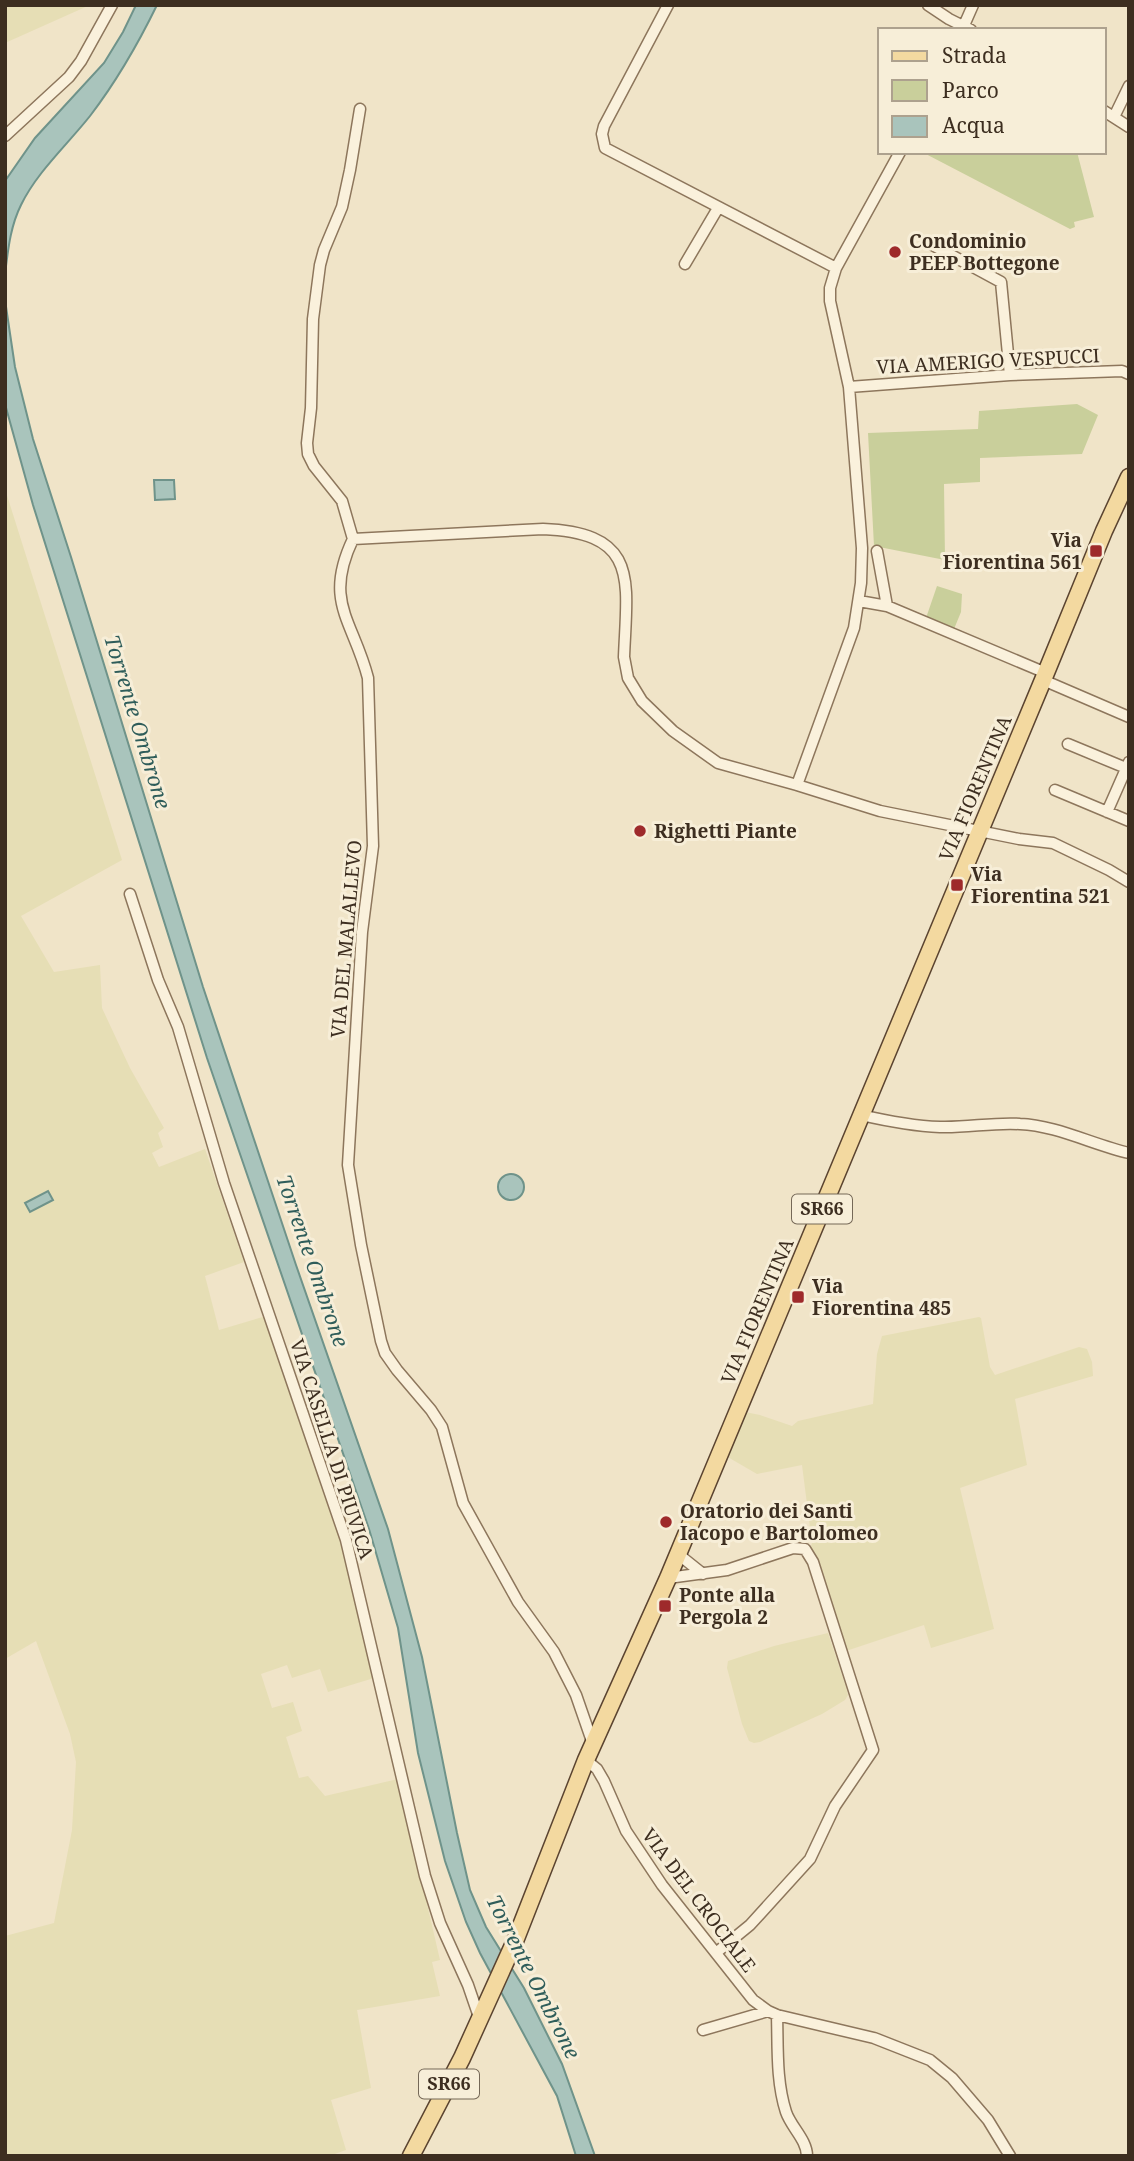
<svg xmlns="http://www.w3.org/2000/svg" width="1134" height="2161" viewBox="0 0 1134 2161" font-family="'Noto Serif',serif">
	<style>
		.farmland { fill: #e6deb5 }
		.green { fill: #c9cf9b }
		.water { fill: #a9c4bc; stroke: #6f938a; stroke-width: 2 }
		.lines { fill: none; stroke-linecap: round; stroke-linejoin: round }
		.minor-casing { stroke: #8d765c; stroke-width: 13 }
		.primary-casing { stroke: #5b4430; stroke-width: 19 }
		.minor { stroke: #faf1dc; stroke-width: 10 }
		.primary { stroke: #f3d9a0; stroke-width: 16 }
		.poi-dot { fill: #9e2a2b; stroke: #f7eed8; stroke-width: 2.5 }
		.labels { text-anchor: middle; stroke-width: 6; stroke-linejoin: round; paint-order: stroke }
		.shield { fill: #f7eed8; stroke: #756857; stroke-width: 2 }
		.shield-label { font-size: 18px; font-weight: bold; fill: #3d2e20 }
		.poi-label { font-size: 19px; font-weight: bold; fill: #3d2e20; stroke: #f7eed8; text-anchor: start }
		.street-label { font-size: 19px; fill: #3d2e20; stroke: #f7eed8 }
		.water-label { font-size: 21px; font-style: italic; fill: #2f5d5a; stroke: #f7eed8 }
	</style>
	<rect width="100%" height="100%" fill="#f0e4c8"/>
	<path class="farmland" d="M5 5H90L5 43Z
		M5 489 122 860 21 916 54 972 100 965 102 1008 130 1068 164 1128 158 1133 163 1147 152 1153 159 1167 205 1149 244 1262 205 1276 219 1330 266 1316 341 1543 374 1678 328 1692 320 1669 292 1678 287 1665 261 1674 272 1708 293 1702 302 1731 286 1737 299 1778 308 1776 325 1796 398 1779 440 1960 432 1962 440 1996 357 2010 371 2088 331 2100 346 2150 329 2156H5V1936L54 1923 72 1830 76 1762 70 1734 36 1641 5 1659Z
		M979 1317 981 1318 990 1367 995 1375 1079 1347 1087 1349 1092 1362 1093 1376 1015 1399 1027 1465 960 1488 994 1629 931 1648 924 1625 843 1652 810 1549 812 1543 802 1465 757 1474 726 1456 745 1412 760 1415 792 1426 798 1421 873 1404 877 1354 882 1336Z
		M828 1633 846 1687 848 1695 845 1700 822 1714 760 1742 754 1743 749 1741 742 1724 727 1668 728 1661 774 1646Z"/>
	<path class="green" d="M922 152H1077L1094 217 1074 222 1075 227 1070 229Z
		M1077 404 1098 415 1082 454 980 458V482L944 484 945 560 874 546 868 433 978 429 979 411Z
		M937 586 962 594 961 612 954 629 926 618Z"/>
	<path class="water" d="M136 5H157C138 44 116 82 90 116 67 145 37 172 21 205 10 227 8 251 5 274V181L35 138 104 63 123 32Z
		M5 300 15 367 33 439 71 557 203 987 296 1265 388 1529 422 1657 457 1833 470 1890 486 1927 524 1988 562 2064 595 2156H576L557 2096 480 1953 466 1922 445 1861 418 1753 398 1628 369 1529 207 1058 33 505 5 404Z
		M154 480H174L175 499 155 500Z
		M498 1187a13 13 0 1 1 26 0a13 13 0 1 1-26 0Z
		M48 1191 53 1200 30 1212 25 1203Z"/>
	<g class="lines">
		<g class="minor-casing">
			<path id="minor" d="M668 5 604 126 602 134 605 148 836 268
				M928 5 949 19 971 30
				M962 30 973 5
				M1104 111 1129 127
				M1114 117 1129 86
				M5 136 69 77 81 61 112 5
				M927 242 1001 282 1010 375
				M685 264 718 208
				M849 387 1010 375 1122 371 1129 374
				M353 539 342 501 314 466 308 454 307 443 311 408 313 319 320 265 324 250 342 207 350 170 360 109
				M877 551 887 606
				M859 601 887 606 1046 673
				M1043 680 1129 717
				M1068 744 1126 768
				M797 785 854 628 861 583 862 548 849 387 830 301V288L836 268 900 152
				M1055 790 1129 821
				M1107 812 1129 762
				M130 894 158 980 178 1027 224 1183 346 1540 425 1876 440 1923 468 1985 480 2020
				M861 1115C887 1121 913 1126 940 1127 967 1128 994 1122 1020 1124 1055 1125 1094 1145 1129 1153
				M678 1554 703 1574
				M668 1578 727 1570 793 1548 805 1549 813 1562 873 1750 835 1806 810 1859 750 1925 717 1952
				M593 1744 576 1695 554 1652 518 1602 463 1503 442 1427 431 1410 397 1370 385 1353 381 1341 361 1245 348 1165 362 932 373 846 368 678C353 620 323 602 353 539L543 529C640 533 627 580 624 657L628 678 642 701 673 731 718 763 797 785 880 811 1019 839 1053 843 1109 870 1129 882
				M586 1760 597 1769 604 1781 626 1831 662 1885 753 2000 768 2011 777 2015 874 2038 930 2060 952 2078 988 2120 1010 2156
				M777 2015C778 2047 776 2081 786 2112 791 2127 807 2140 807 2156
				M703 2030 768 2011"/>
		</g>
		<g class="primary-casing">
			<path id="primary" d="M411 2156 462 2058 515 1941 586 1760 668 1578 1043 680 1104 531 1129 477"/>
		</g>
		<use href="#minor" class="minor"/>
		<use href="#primary" class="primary"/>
	</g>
	<g class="poi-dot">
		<circle cx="895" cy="252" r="7"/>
		<rect x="1089" y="544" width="14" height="14" rx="3.5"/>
		<circle cx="640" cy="831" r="7"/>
		<rect x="950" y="878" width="14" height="14" rx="3.5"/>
		<rect x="791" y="1290" width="14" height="14" rx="3.5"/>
		<circle cx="666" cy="1522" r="7"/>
		<rect x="658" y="1599" width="14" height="14" rx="3.5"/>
	</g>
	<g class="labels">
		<g class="shield">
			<rect x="792" y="1194.5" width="60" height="29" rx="5"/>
			<rect x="419" y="2069.5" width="60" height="29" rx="5"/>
		</g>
		<g class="shield-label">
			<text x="822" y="1215">SR66</text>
			<text x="449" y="2090">SR66</text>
		</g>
		<g class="poi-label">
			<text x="909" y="248">Condominio<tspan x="909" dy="22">PEEP Bottegone</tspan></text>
			<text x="1082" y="547" text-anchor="end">Via<tspan x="1082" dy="22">Fiorentina 561</tspan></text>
			<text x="654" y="838">Righetti Piante</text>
			<text x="971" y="881">Via<tspan x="971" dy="22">Fiorentina 521</tspan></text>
			<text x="812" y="1293">Via<tspan x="812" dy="22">Fiorentina 485</tspan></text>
			<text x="680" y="1518">Oratorio dei Santi<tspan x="680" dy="22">Iacopo e Bartolomeo</tspan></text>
			<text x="679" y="1602">Ponte alla<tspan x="679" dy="22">Pergola 2</tspan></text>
		</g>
		<g class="street-label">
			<text transform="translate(988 361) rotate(-3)" y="7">VIA AMERIGO VESPUCCI</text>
			<text transform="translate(975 788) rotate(-67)" y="7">VIA FIORENTINA</text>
			<text transform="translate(346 939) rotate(-85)" y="7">VIA DEL MALALLEVO</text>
			<text transform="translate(757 1311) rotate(-67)" y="7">VIA FIORENTINA</text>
			<text transform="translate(332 1449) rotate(72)" y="7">VIA CASELLA DI PIUVICA</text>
			<text transform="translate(699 1900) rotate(53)" y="7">VIA DEL CROCIALE</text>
		</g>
		<g class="water-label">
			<text transform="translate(137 722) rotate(73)" y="7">Torrente Ombrone</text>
			<text transform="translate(312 1261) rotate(71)" y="7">Torrente Ombrone</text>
			<text transform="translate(533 1977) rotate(63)" y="7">Torrente Ombrone</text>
		</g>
	</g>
	<rect width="1134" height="2161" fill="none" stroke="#3d2e20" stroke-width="14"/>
	<rect x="878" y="28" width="228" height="126" fill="#f7eed8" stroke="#ada18e" stroke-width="2"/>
	<rect x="892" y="51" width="35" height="10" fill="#f3d9a0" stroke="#ada18e" stroke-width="2"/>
	<text x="942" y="63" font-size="21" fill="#3d2e20">Strada</text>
	<rect x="892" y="80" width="35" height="21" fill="#c9cf9b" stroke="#ada18e" stroke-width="2"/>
	<text x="942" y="98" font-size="21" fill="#3d2e20">Parco</text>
	<rect x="892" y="116" width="35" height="21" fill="#a9c4bc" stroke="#ada18e" stroke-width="2"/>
	<text x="942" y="133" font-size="21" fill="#3d2e20">Acqua</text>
</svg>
